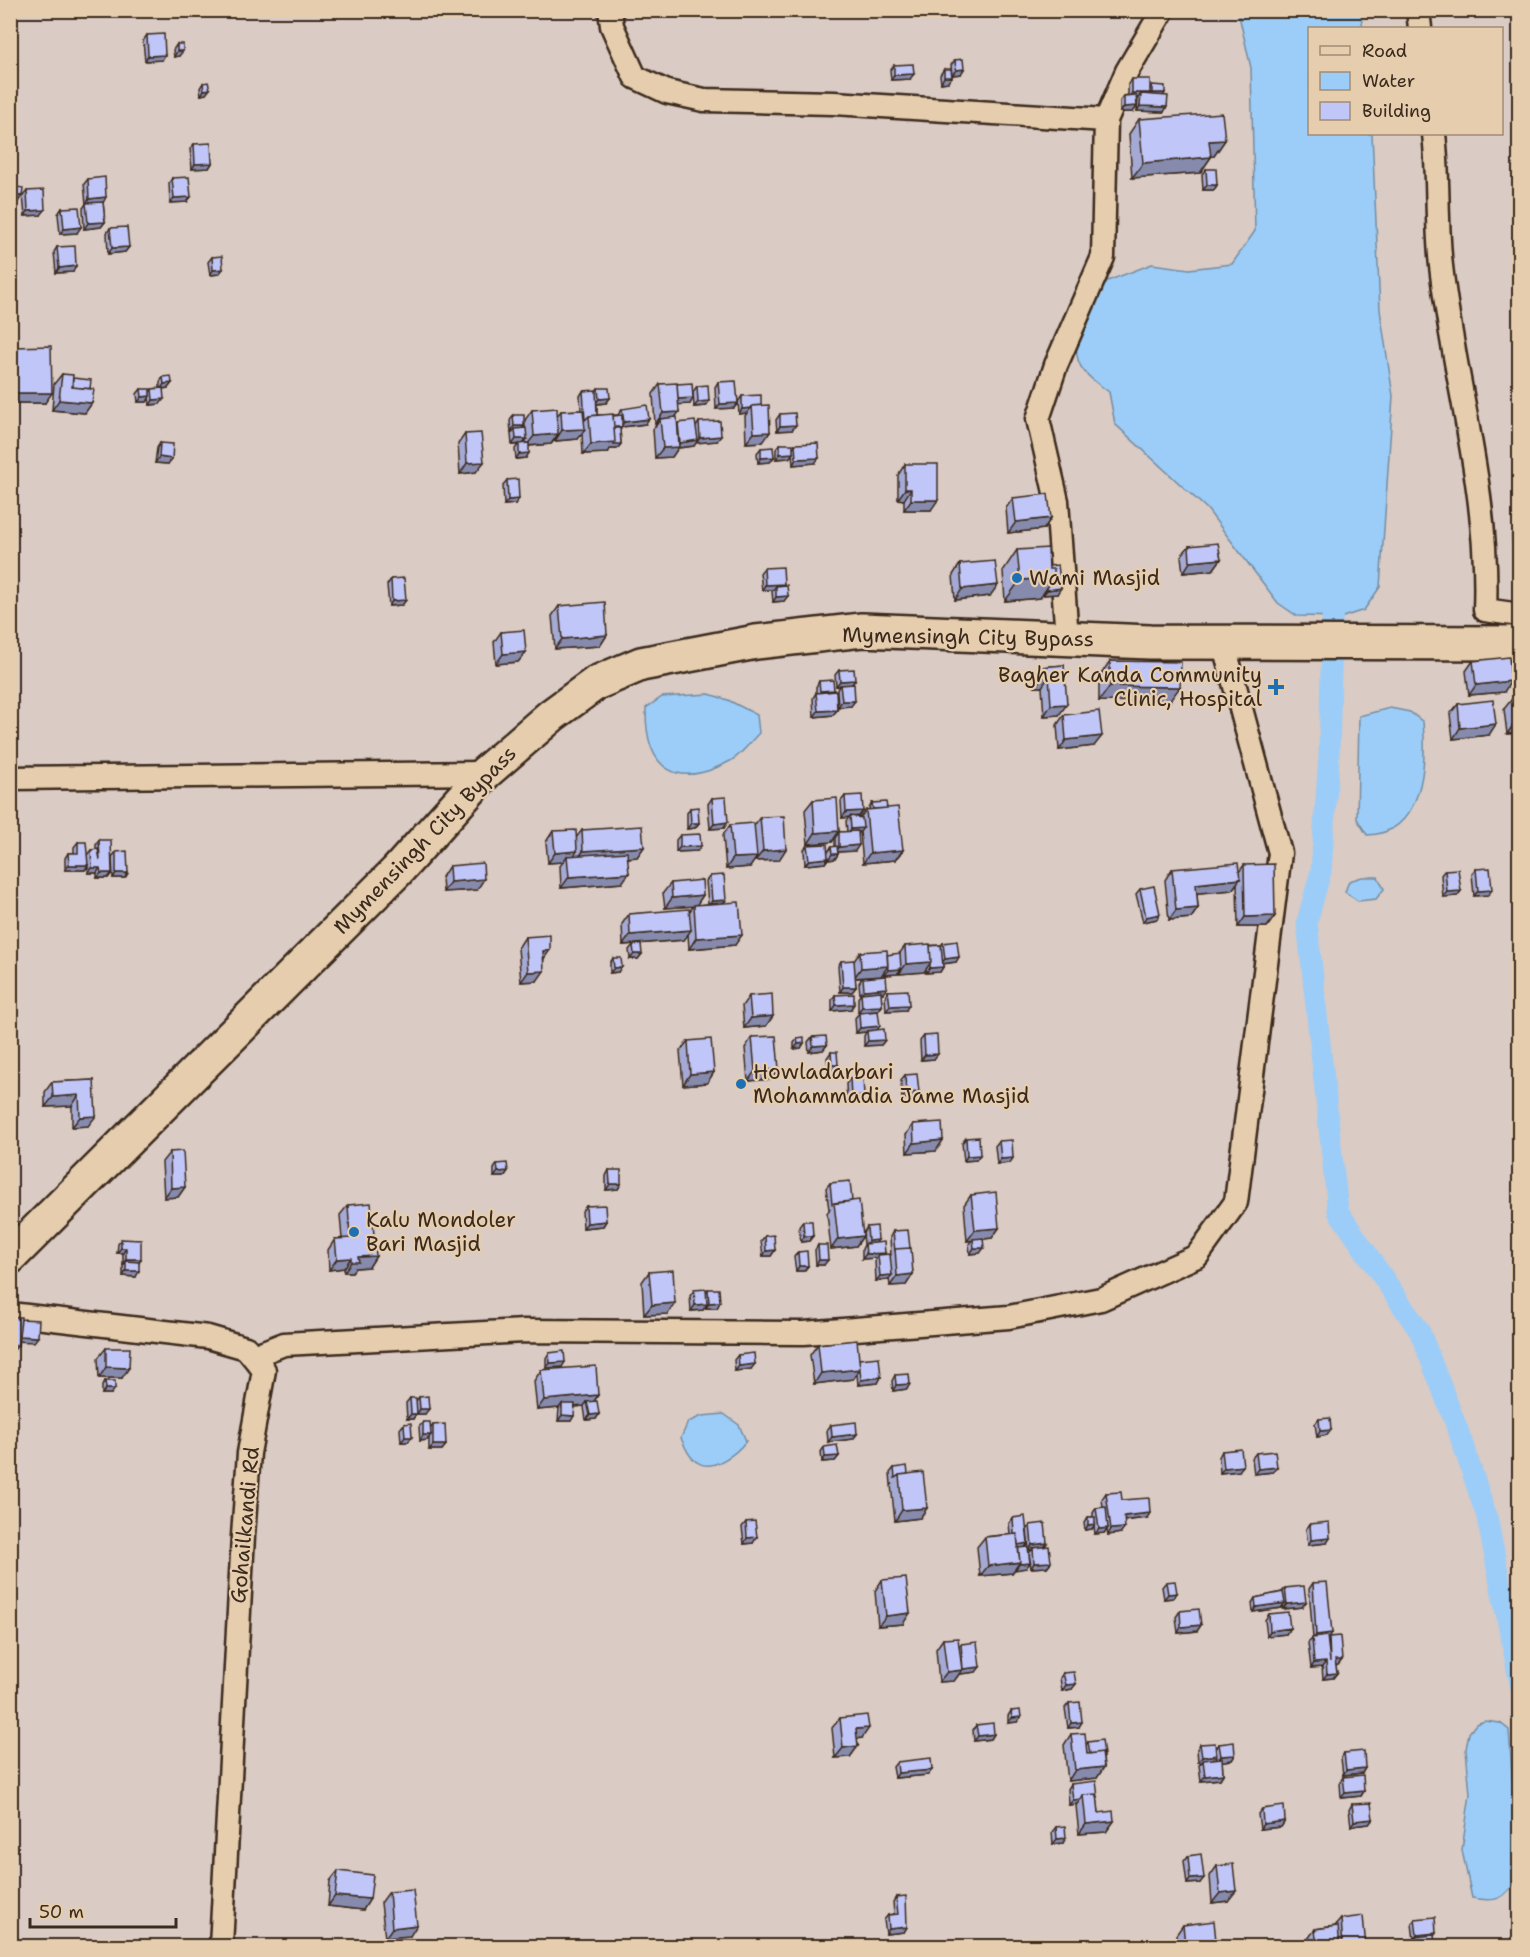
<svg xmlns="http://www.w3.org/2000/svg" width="1530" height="1957" viewBox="0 0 1530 1957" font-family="'Shantell Sans',sans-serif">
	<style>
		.water { fill: #9bcdf8; stroke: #758ca1; stroke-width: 1.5 }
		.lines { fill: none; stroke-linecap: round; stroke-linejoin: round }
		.canal { stroke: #9bcdf8; stroke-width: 21 }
		.minor-casing { stroke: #3b2a1e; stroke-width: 27 }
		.trunk-casing { stroke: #3b2a1e; stroke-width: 38 }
		.minor { stroke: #e5cdae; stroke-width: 22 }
		.trunk { stroke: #e5cdae; stroke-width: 33 }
		.wall { fill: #a5aad5; stroke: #3b2a1e; stroke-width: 1.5 }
		.shaded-wall { fill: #868bae; stroke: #3b2a1e; stroke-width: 1.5 }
		.building { fill: #c0c6f8; stroke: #3b2a1e; stroke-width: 1.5 }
		.poi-dot { fill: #1f6fb2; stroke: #e5cdae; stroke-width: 2 }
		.labels { text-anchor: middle; stroke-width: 4.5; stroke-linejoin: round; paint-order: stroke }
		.poi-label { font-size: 21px; fill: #3b2a1e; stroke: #e5cdae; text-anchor: start }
		.street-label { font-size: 21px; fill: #3b2a1e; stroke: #e5cdae }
	</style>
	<rect width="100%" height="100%" fill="#dacbc4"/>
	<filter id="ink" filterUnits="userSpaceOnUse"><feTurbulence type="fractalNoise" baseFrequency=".0167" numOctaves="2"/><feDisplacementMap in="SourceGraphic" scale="12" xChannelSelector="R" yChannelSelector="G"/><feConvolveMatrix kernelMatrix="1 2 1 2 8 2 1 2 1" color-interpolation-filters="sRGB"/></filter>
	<g filter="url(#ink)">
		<path class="water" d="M1238 11H1360L1363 28H1310V134H1372L1380 310 1393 396 1380 587 1364 610 1343 617 1297 616 1278 603 1207 509 1115 424 1109 392C1101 386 1090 379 1084 371 1063 345 1091 307 1102 283L1152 264 1189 269 1232 264 1255 231 1251 68Z
			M709 694 728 700 757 715 759 733C750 742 742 754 732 760 676 791 645 770 646 708L662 697Z
			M1390 708 1410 712 1423 722C1427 765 1423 834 1367 835L1357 819 1359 716Z
			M1362 877H1378L1384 889 1376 899 1358 901 1345 892 1349 881Z
			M724 1414 739 1425 746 1441C737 1453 712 1473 697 1462 689 1457 685 1447 681 1438L688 1422 702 1416Z
			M1485 1721 1500 1723 1509 1730 1519 1878C1502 1899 1499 1903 1472 1898L1462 1850 1470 1794 1466 1749 1469 1733 1476 1724Z"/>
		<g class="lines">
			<path class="canal" d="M1333 589 1329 756 1321 871 1307 922 1338 1211 1420 1332 1458 1430 1487 1517 1520 1684"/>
			<g class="minor-casing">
				<path id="minor" d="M610 10 612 26 635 77 667 92 704 100 834 103 1106 120
					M1418 10 1420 28
					M1434 134C1439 177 1436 222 1441 266 1454 381 1490 493 1485 610L1520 615
					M1067 638 1057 501 1038 419 1056 365 1103 257 1106 120 1127 71 1163 10
					M10 778 485 773
					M10 1314 208 1337 246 1348 264 1370 249 1453 243 1536 221 1946
					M253 1356 284 1344 524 1331 804 1333 1009 1317 1101 1299 1197 1256 1236 1202 1280 853 1223 642"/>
			</g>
			<g class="trunk-casing">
				<path id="trunk" d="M10 1257 397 871 485 773 552 715 596 683 641 664 756 642 862 630 1150 642 1520 643"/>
			</g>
			<use href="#minor" class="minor"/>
			<use href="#trunk" class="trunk"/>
		</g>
		<path class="wall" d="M147 35 162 60 145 61 143 41Z
			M177 44 179 56 174 57 173 50Z
			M955 60 961 74 952 75 951 65Z
			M894 65 910 79 891 80 890 70Z
			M944 69 948 82 941 83 940 75Z
			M1132 79 1150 89 1152 85 1163 95 1164 112 1137 111 1138 98H1136L1133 112H1120V101L1124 96 1128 95V84Z
			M203 83 206 94 201 95 200 88Z
			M1139 119 1225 140 1214 156H1210L1211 157 1200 173 1132 178 1129 134Z
			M194 144 212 163 209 168 192 169 190 149Z
			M1206 169 1217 185 1214 190H1203L1202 174Z
			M172 178 187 202 170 203 169 183Z
			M88 179 103 202 105 222 101 227 84 229 83 208 86 204 84 184Z
			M27 191 41 215 25 216 23 196Z
			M62 208 77 233 60 234 58 214Z
			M110 228 129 247 125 252 108 254 107 233Z
			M57 247 73 272 56 273 54 252Z
			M212 257 219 274 210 275 208 262Z
			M14 347 45 403H10V353Z
			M62 374 73 379 92 403 85 413 52 410 54 384Z
			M163 377 172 383 168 388 163 389 160 404 150 405 149 398 147 402H138L137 394 141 389 150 392 152 389 160 388V382Z
			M718 382 738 403 734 408 716 409 715 387Z
			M660 384H677L693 398 690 404H678L675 417 677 424 696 427 699 422 717 441 696 442 694 446 678 448 672 457 655 458 653 429 657 424H655L653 394Z
			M697 386 709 401 706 406 694 407 693 392Z
			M598 388 610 398 606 403 597 404V415H618L622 409 645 424 622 427 620 430 621 444 617 449H610L608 453 583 454 582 433 578 439 555 441V440L551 444 529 446 526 458 516 459 515 449 519 444H526V439L523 444 512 445 511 434 513 431 511 432 510 421 513 415 522 428H525V420L532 410 557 416 561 411 581 410 580 396 583 391H596Z
			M742 396 761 405 770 432 763 442 746 443 745 416 747 413 739 414 738 402Z
			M780 414 792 430 777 431 776 420Z
			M465 434 476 472 460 474 458 444Z
			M160 443 168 464 155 463 157 448Z
			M780 444 793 448 795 444 815 463 793 465 792 454 789 458 776 459V449Z
			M761 448 774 457 770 462 758 463 757 453Z
			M905 464 931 510H904V500L898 499V475Z
			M507 480 515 504 504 505 503 485Z
			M1013 498 1051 518 1044 529 1008 533 1006 508Z
			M1516 530 1520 550H1513L1512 535Z
			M1189 546 1221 559 1213 570 1183 573 1181 556Z
			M1017 550 1049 566 1057 594 1043 595V594L1040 598 1005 601 1003 571Z
			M960 564 990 596 955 600 953 575Z
			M764 568 784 584 783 585 784 601 773 602 772 591 773 590H762L760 573Z
			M391 579 406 600 402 605 389 606 387 585Z
			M559 606 607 635 600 646 555 649 552 616Z
			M501 632 526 652 518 662 496 664 494 642Z
			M1110 661 1169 702 1099 701V677Z
			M1473 661 1504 692 1469 695 1466 671Z
			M1064 665 1059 715 1044 716 1042 687H1035L1034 677 1041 667Z
			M839 670 855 680 852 684 851 706 838 707 837 690 839 686H836L835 675Z
			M819 681 833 691 837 710 833 715 814 717 813 698 816 693V687Z
			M1512 699 1520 733 1507 734 1504 709Z
			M1458 704 1489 735 1453 739 1450 714Z
			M1064 715 1094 746 1059 750 1057 725Z
			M845 796 863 811 859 816 854 817 860 818 866 810H869V808L872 803 887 808 903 850 895 860 863 863 860 832 858 833 855 851 838 852V854L835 859 828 860V859L825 863 805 865 804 850 807 845 828 852 831 847H835V838L839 832H847L846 821 849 817 842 818 841 801Z
			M712 798 724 828 710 829 708 804Z
			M813 800 839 831 832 842 808 844 805 810Z
			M690 808 699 823 695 828 687 829V813Z
			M760 817 779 860 755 861V859L750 867 726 869 723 835 730 825 754 826Z
			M582 830 644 847 637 857 628 858 622 883 561 888 560 866 563 862 548 863 546 842 553 831 576 838Z
			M680 835 697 851 676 852V840Z
			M99 840 112 873 108 878H97V873H88V866L85 870H65V858L68 853H74V847L78 842 87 855 91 850H96V845Z
			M116 852 128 873 125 878H113L112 857Z
			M1244 865 1275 916 1267 927H1238L1237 883 1232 890 1197 893 1198 908 1191 918 1169 920 1165 880 1172 869 1239 872Z
			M449 866 477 890 443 892 442 877Z
			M1476 869 1488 895 1474 896 1472 874Z
			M1445 870 1461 891 1457 896 1443 897 1441 875Z
			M710 876 724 903 735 945 689 949 688 934 684 940 623 945 622 924 629 914 690 911 693 906 665 908 663 893 671 883 703 895 696 905 708 904 706 881Z
			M1520 878V894H1518L1517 882Z
			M1140 889 1157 919 1143 922 1136 894Z
			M525 937 544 960 537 981 521 982 518 948Z
			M943 943 956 962 943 964V967L940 972 926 973V969L924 972 899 974 898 972 897 974 884 975V971L881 976 887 988 883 993H881L882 1006 878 1011 858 1012V998L860 995 859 983 862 978H855L856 987 852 992H840L838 966 841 961H854L860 952 887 955 899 954 905 946 941 945Z
			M633 945 642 954 638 959H630L629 950Z
			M613 958 618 972 610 973V963Z
			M888 991 906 1010 886 1011 885 997Z
			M835 995 851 1009 832 1011V1000Z
			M749 996 773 1016 766 1026 744 1028 742 1006Z
			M859 1013 877 1030 885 1040 881 1045 864 1046V1036L866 1032 856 1033 855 1018Z
			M924 1036 934 1059 921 1060 920 1041Z
			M752 1037 772 1079 748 1081 745 1048Z
			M812 1037 827 1045 823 1050 809 1052 808 1042Z
			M797 1038 804 1043 801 1048 794 1049V1043Z
			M688 1041 714 1072 707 1083 683 1085 680 1051Z
			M831 1052 838 1065 834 1070H828L827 1058Z
			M905 1075 915 1098 902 1099 901 1080Z
			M850 1078 860 1101 847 1102 846 1084Z
			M94 1080 88 1126 72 1127V1106L45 1107V1092L52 1082Z
			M913 1124 943 1140 936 1151 907 1153 906 1135Z
			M966 1138 976 1160 964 1161 962 1143Z
			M999 1141 1010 1163 997 1164 995 1146Z
			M170 1152 185 1187 178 1197 164 1198 162 1162Z
			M497 1164 508 1171 504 1177H494V1169Z
			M609 1170 621 1184 618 1189 606 1190V1176Z
			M830 1183 852 1201 863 1236 856 1246 831 1249 827 1213 830 1209H829L826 1188Z
			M971 1195 999 1228 992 1238 983 1239 980 1253 970 1254 969 1244 972 1240 967 1241 964 1205Z
			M348 1205 376 1256 369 1267 355 1268 352 1272H344V1268L329 1270 328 1250 335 1239H342L340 1215Z
			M586 1206 606 1221 603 1226 583 1228 582 1211Z
			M803 1221 813 1236 809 1241 801 1242 799 1227Z
			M867 1227 883 1255 890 1256 891 1255 890 1237 893 1231 910 1248 913 1274 906 1285 890 1286 889 1278 888 1280 876 1281 875 1260 876 1258 862 1259V1249L864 1245 863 1233Z
			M765 1236 775 1250 771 1256H763L761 1241Z
			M121 1239 141 1259 139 1262 136 1277 123 1276V1266L124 1265H123V1253H117L118 1244Z
			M818 1245 824 1265H816L815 1250Z
			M798 1252 808 1266 804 1271H796L794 1257Z
			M649 1272 668 1314 644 1315 642 1282Z
			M708 1289 720 1302 717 1308H706V1306L703 1310 691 1311 690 1296 694 1290 706 1293Z
			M818 1344 859 1359 881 1377 878 1383 858 1385 857 1374 853 1379 814 1384 810 1355Z
			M106 1348 122 1378H99L98 1358Z
			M549 1353 562 1367 546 1368V1358Z
			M738 1355 751 1369 735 1371 734 1360Z
			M541 1370 598 1395 594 1401 599 1414 596 1419 586 1420 584 1407V1406L575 1407 571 1421H558L559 1409V1408L537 1410 534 1381Z
			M895 1375 907 1389 893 1391 892 1381Z
			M105 1381 111 1394H102V1386Z
			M419 1397 425 1414H416L413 1419H407L406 1403 410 1398 416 1401Z
			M1319 1419 1331 1430 1327 1435 1317 1437 1315 1424Z
			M423 1422 431 1428 433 1425 446 1445 442 1450H429V1437L427 1440 420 1441 419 1427Z
			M404 1424 408 1442H401L400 1429Z
			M831 1425 857 1434 853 1439 828 1442 827 1430Z
			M824 1447 839 1456 835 1461 822 1462 821 1452Z
			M1222 1451 1239 1471 1220 1473 1219 1457Z
			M1256 1453 1277 1467 1273 1472 1254 1474 1252 1458Z
			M894 1468 908 1474 927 1508 920 1518 895 1521 891 1485 893 1484H891L890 1473Z
			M1106 1493 1122 1500 1147 1518 1124 1521 1121 1533 1108 1535 1107 1530 1104 1533 1095 1534 1094 1526 1092 1529 1085 1530 1084 1523 1088 1517H1093V1513L1096 1508 1103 1507 1102 1499Z
			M1013 1518 1028 1543 1026 1547V1568L1015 1569 1012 1573 980 1576 977 1547 985 1537 1010 1534 1009 1523Z
			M746 1522 753 1543 744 1544 742 1527Z
			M1310 1524 1327 1543 1308 1545 1306 1529Z
			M1030 1525 1045 1547 1051 1562 1047 1567 1031 1568 1029 1553 1032 1550H1029L1027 1530Z
			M882 1580 903 1624 878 1626 875 1591Z
			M1166 1582 1177 1593 1173 1598 1164 1599 1162 1587Z
			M1313 1583 1330 1637 1342 1660 1338 1665H1336L1337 1673 1333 1678 1323 1679 1322 1667 1311 1668 1308 1643 1313 1638 1309 1589Z
			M1285 1588 1306 1602 1302 1607 1283 1609V1606L1281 1608 1253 1612 1252 1603 1255 1598 1282 1592Z
			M1180 1611 1201 1625 1197 1631 1178 1633 1176 1617Z
			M1269 1614 1290 1628 1286 1634 1267 1636 1265 1620Z
			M943 1639 959 1646 961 1644 976 1672 960 1674V1673L954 1681 939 1682 936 1649Z
			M1063 1673 1072 1689 1062 1691 1060 1678Z
			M1069 1703 1079 1727 1068 1728 1065 1708Z
			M1011 1711 1021 1717 1017 1722 1008 1723V1716Z
			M840 1718 862 1738 857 1739 858 1746 850 1757 835 1758 832 1728Z
			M976 1725 994 1734 991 1739 974 1741 973 1730Z
			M1071 1734 1086 1745 1088 1742 1103 1756 1104 1767 1097 1778 1068 1781 1064 1745Z
			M1200 1744 1214 1759 1217 1758 1216 1749 1219 1744 1235 1755 1232 1760 1222 1761 1223 1774 1220 1779 1201 1781 1199 1765 1202 1762H1198L1197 1749Z
			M1344 1753 1365 1768 1362 1773 1343 1775 1341 1758Z
			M897 1762 928 1775 895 1778 893 1767Z
			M1343 1777 1364 1791 1361 1796 1341 1798 1340 1782Z
			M1071 1784 1098 1797 1097 1798 1099 1813 1114 1821 1106 1832 1079 1834 1076 1806 1077 1804 1069 1805 1068 1789Z
			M1352 1804 1373 1819 1369 1824 1351 1826 1349 1810Z
			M1262 1809 1285 1821 1281 1827 1260 1829 1258 1814Z
			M1056 1827 1063 1843 1053 1844 1052 1832Z
			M1188 1856 1200 1883 1187 1884 1184 1861Z
			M1217 1866 1228 1901 1212 1903 1210 1876Z
			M338 1871 370 1899 363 1910 328 1906 330 1881Z
			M389 1892 410 1936 385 1938 381 1903Z
			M896 1897 907 1927 904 1932 886 1934 884 1920 888 1915 894 1914 893 1902Z
			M1341 1919 1366 1947H1309L1308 1939 1315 1929 1335 1926Z
			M1415 1919 1434 1936 1435 1944 1434 1947H1413L1412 1942 1414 1940 1412 1924Z
			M1183 1925 1216 1941 1212 1947H1177L1176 1935Z"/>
		<path class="shaded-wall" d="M177 51H183L179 56 174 57Z
			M165 55 162 60 145 61 148 56Z
			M964 69 961 74 952 75 956 70Z
			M914 74 910 79 891 80 894 75Z
			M944 77H952L948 82 941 83Z
			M210 89 206 94 201 95 204 90Z
			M1132 93H1150L1146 98 1141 94 1138 98H1128Z
			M1152 93H1165L1161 99 1148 98Z
			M1137 106 1133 112H1120L1124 107Z
			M1140 106 1167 107 1164 112 1137 111Z
			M1225 140 1214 156 1198 157 1209 141Z
			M1211 157 1200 173 1132 178 1143 163Z
			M212 163 209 168 192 169 195 164Z
			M1207 185H1217L1214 190H1203Z
			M10 195 22 196 18 202 10 200Z
			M106 197 103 203 86 204 89 199Z
			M191 197 187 202 170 203 174 198Z
			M45 210 41 215 25 216 28 211Z
			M105 222 101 227 84 229 88 223Z
			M81 227 77 233 60 234 64 229Z
			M129 247 125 252 108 254 112 248Z
			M76 266 73 272 56 273 59 268Z
			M223 269 219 274 210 275 213 270Z
			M172 383 168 388 161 389 164 384Z
			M15 393H52L45 403H10V400Z
			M150 396 147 402H138L142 397Z
			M610 398 606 403 595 404 599 399Z
			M693 398 690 404 674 405 677 399Z
			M164 399 160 404 150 405 153 400Z
			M59 400 92 403 85 413 52 410Z
			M709 401 706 406 694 407 698 402Z
			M738 403 734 408 716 409 720 404Z
			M751 408 747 413 739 414 742 409Z
			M679 412 672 422 660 419 657 424H655L663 413Z
			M649 419 645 424 622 427 619 432 612 427H621L624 422Z
			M796 425 792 430 777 431 780 426Z
			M514 426H524L521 431 515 429 513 431 511 432Z
			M585 429 578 439 555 441 562 430Z
			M770 432 763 442 746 443 754 433Z
			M558 434 551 444 526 446 534 436Z
			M721 436 717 441 696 443 700 438Z
			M516 439H527L523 444 512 445Z
			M698 440 694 446 678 448 672 457 655 458 663 448 677 447 680 443Z
			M615 442 621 444 617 449H610L608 453 583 454 591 444Z
			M529 453 526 458 516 459 519 454Z
			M793 453 789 458 776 459 780 454Z
			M159 457 172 459 168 464 155 463Z
			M774 457 770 462 758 463 761 458Z
			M819 458 815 463 793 465 796 459Z
			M484 462 476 472 460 474 467 463Z
			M905 489H911L904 500 898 499Z
			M519 499 515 504 504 505 508 500Z
			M911 500H938L931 510H904Z
			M1051 518 1044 529 1008 533 1016 522Z
			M1517 545H1520V550H1513Z
			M1221 559 1213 570 1183 573 1190 562Z
			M1054 578 1040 598 1005 601 1020 580Z
			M784 584 781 589 776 586 773 590H762L765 585Z
			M998 585 990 596 955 600 962 589Z
			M1061 588 1057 594 1043 595 1047 590Z
			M788 596 784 601 773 602 776 597Z
			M406 600 402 605 389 606 392 601Z
			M607 635 600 646 555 649 562 639Z
			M526 652 518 662 496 664 503 654Z
			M1049 676 1042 687H1035L1042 677Z
			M855 680 851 685 836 686 840 681Z
			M1511 681 1504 692 1469 695 1476 685Z
			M1110 686 1180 687 1169 702 1099 701Z
			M842 701H855L851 706 838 707Z
			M1067 704 1059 715 1044 716 1051 705Z
			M837 710 833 715 814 717 818 711Z
			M1520 723V733L1507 734 1514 724Z
			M1496 724 1489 735 1453 739 1460 728Z
			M1102 736 1094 746 1059 750 1066 740Z
			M863 811 859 816 842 818 846 812Z
			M728 822 724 828 710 829 714 824Z
			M691 823H699L695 828 687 829Z
			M863 828 859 833 847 834 851 829Z
			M839 831 832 842 808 844 815 833Z
			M859 845 855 851 836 852 839 847Z
			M701 846 697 851 676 852 680 847Z
			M644 847 637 857 576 862 583 851Z
			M786 849 779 860 755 861 763 851Z
			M903 850 895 860 863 863 870 853Z
			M577 851 570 862 567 856 563 862 548 863 555 853Z
			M832 854H838L835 859 828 860Z
			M757 857 750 867 726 869 733 858Z
			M828 858 825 863 805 865 809 860Z
			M69 865H88L85 870H65Z
			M92 868H100L97 873H88Z
			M101 873H112L108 878H97Z
			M116 873H128L125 878H113Z
			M629 873 622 883 561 888 569 877Z
			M484 879 477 890 443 892 450 882Z
			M1240 879 1232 890 1189 894 1196 884Z
			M1492 890 1488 895 1474 896 1478 891Z
			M1461 891 1457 896 1443 897 1447 892Z
			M703 895 696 906 665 908 672 898Z
			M726 900 722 905 708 906 712 901Z
			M1198 908 1191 918 1169 920 1176 910Z
			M1160 914 1157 919 1143 922 1146 917Z
			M1275 916 1267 927H1238L1245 917Z
			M691 930 684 940 623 945 630 935Z
			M742 935 735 945 689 949 696 938Z
			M550 950 543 960V951Z
			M634 954H642L638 959H630Z
			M959 957 956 962 941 964 945 959Z
			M931 962 924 972 899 974 906 964Z
			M888 966 881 976 854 978 861 968Z
			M622 967 618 972 610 973 614 968Z
			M943 967 940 972 926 973 930 968Z
			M901 969 897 974 884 975 888 970Z
			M544 971 537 981 521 982 528 972Z
			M843 987H856L852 992H840Z
			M887 988 883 993 861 995V993L864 990Z
			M854 1004 851 1009 832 1011 836 1005Z
			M909 1005 906 1010 886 1011 890 1006Z
			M882 1006 878 1011 858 1012 862 1007Z
			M773 1016 766 1026 744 1028 751 1018Z
			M880 1026 876 1031 856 1033 860 1028Z
			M885 1040 881 1045 864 1046 868 1041Z
			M804 1043 801 1048 794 1049 798 1044Z
			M827 1045 823 1050 809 1052 813 1046Z
			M938 1054 934 1059 921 1060 925 1055Z
			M832 1065H838L834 1070H828Z
			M779 1069 772 1079 748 1081 755 1071Z
			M714 1072 707 1083 683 1085 690 1074Z
			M919 1092 915 1098 902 1099 906 1093Z
			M79 1095 72 1106 45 1107 53 1097Z
			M864 1096 860 1101 847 1102 851 1097Z
			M96 1116 88 1126 72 1127 80 1117Z
			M943 1140 936 1151 907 1153 914 1143Z
			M980 1155 976 1160 964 1161 967 1156Z
			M1013 1158 1010 1163 997 1164 1001 1159Z
			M508 1171 504 1177H494L498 1172Z
			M610 1184H621L618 1189 606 1190Z
			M185 1187 178 1197 164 1198 171 1188Z
			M606 1221 603 1226 583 1228 587 1223Z
			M999 1228 992 1238 967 1241 975 1230Z
			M804 1236H813L809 1241 801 1242Z
			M863 1236 856 1246 831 1249 838 1239Z
			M878 1240 874 1245 865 1246 868 1241Z
			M121 1248H126L123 1253H117Z
			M974 1248H984L980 1253 970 1254Z
			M775 1250 771 1256H763L766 1251Z
			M885 1253 881 1258 878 1255 876 1258 862 1259 866 1254Z
			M376 1256 369 1267 355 1268 352 1272H344L351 1262 358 1257Z
			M351 1258 344 1268 329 1270 337 1259Z
			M126 1259H141L138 1265 126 1261 124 1265H123Z
			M819 1260H828L824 1265H816Z
			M799 1266H808L804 1271H796Z
			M126 1271H139L136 1277 123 1276Z
			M913 1274 906 1285 890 1286 897 1276Z
			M892 1275 888 1280 876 1281 880 1276Z
			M720 1302 717 1308H706L709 1303Z
			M675 1303 668 1314 644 1315 652 1305Z
			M707 1304 703 1310 691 1311 695 1305Z
			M18 1336 38 1337 34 1342 14 1341Z
			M10 1345H18L10 1355Z
			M565 1362 562 1367 546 1368 550 1363Z
			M755 1364 751 1369 735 1371 739 1366Z
			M106 1367 129 1368 122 1378H99Z
			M860 1369 853 1379 814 1384 821 1373Z
			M881 1377 878 1383 858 1385 861 1380Z
			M910 1384 907 1389 893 1391 896 1385Z
			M106 1389H115L111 1394H102Z
			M598 1395 591 1406 587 1402 584 1406 562 1408V1404L559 1408 537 1410 544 1400Z
			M420 1409H429L425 1414H416L413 1419H407L411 1414H417Z
			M599 1414 596 1419 586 1420 590 1415Z
			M562 1415 574 1416 571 1421H558Z
			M1331 1430 1327 1435 1317 1437 1320 1431Z
			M857 1434 853 1439 828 1442 832 1437Z
			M423 1435H431L427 1440 420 1441Z
			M405 1437H412L408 1442H401Z
			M433 1445H446L442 1450H429Z
			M839 1456 835 1461 822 1462 825 1457Z
			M1243 1466 1239 1471 1220 1473 1224 1468Z
			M1277 1467 1273 1472 1254 1474 1258 1469Z
			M927 1508 920 1518 895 1521 902 1510Z
			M1150 1513 1147 1518 1120 1521 1124 1516Z
			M1095 1524 1092 1529 1085 1530 1088 1525Z
			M1108 1528 1104 1533 1095 1534 1099 1529Z
			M1125 1528 1121 1533 1108 1535 1111 1529Z
			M757 1537 753 1543 744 1544 747 1538Z
			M1330 1538 1327 1543 1308 1545 1311 1540Z
			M1028 1543 1024 1549H1017L1016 1545Z
			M1047 1543 1044 1548H1033L1032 1550H1029L1032 1545Z
			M1020 1562 1012 1573 980 1576 988 1566Z
			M1051 1562 1047 1567 1031 1568 1034 1563Z
			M1030 1563 1026 1568 1015 1570 1019 1564Z
			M1177 1593 1173 1598 1164 1599 1168 1594Z
			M1306 1602 1302 1607 1283 1609 1287 1604Z
			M1285 1603 1281 1608 1253 1612 1256 1607Z
			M910 1613 903 1624 878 1626 886 1616Z
			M1201 1625 1197 1631 1178 1633 1181 1627Z
			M1290 1628 1286 1634 1267 1636 1270 1631Z
			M1332 1633 1328 1639 1313 1640 1316 1635Z
			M1335 1660H1342L1338 1665 1332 1666Z
			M1326 1662 1322 1667 1311 1668 1314 1663Z
			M980 1667 976 1672 960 1674 963 1669Z
			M962 1670 954 1681 939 1682 947 1672Z
			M1337 1673 1333 1678 1323 1679 1327 1674Z
			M1076 1684 1072 1689 1062 1691 1066 1685Z
			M1021 1717 1017 1722 1008 1723 1012 1718Z
			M1082 1722 1079 1727 1068 1728 1071 1723Z
			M869 1728 862 1738 849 1739 856 1729Z
			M994 1734 991 1739 974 1741 978 1736Z
			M858 1746 850 1757 835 1758 843 1748Z
			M1216 1755 1213 1760H1203L1202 1762H1198L1202 1757Z
			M1235 1755 1232 1760 1217 1762 1221 1756Z
			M1104 1767 1097 1778 1068 1781 1075 1770Z
			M1365 1768 1362 1773 1343 1775 1346 1770Z
			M932 1770 928 1775 895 1778 898 1773Z
			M1223 1774 1220 1779 1201 1781 1205 1776Z
			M1364 1791 1361 1796 1341 1798 1345 1793Z
			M1081 1799 1077 1804 1069 1805 1073 1800Z
			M1373 1819 1369 1824 1351 1826 1354 1821Z
			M1114 1821 1106 1832 1079 1834 1086 1824Z
			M1285 1821 1281 1827 1260 1829 1263 1824Z
			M1066 1838 1063 1843 1053 1844 1057 1839Z
			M1204 1878 1200 1883 1187 1884 1190 1879Z
			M1236 1891 1228 1901 1212 1903 1220 1893Z
			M335 1896 370 1899 363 1910 328 1906Z
			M417 1925 410 1936 385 1938 392 1928Z
			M907 1927 904 1932 886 1934 889 1929Z
			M1436 1933 1433 1938 1416 1937 1413 1940 1417 1935Z
			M1216 1941 1212 1947H1184L1185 1945Z
			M1435 1944 1434 1947 1417 1946Z"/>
		<path class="building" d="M164 34 165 55 148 56 147 35Z
			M177 44H183V51H177Z
			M963 59 964 69 956 70 955 60Z
			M913 64 914 74 894 75V65Z
			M944 69H951L952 77H944Z
			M1132 79H1150V93H1132Z
			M208 82 210 89 204 90 203 83Z
			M1152 85 1165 86V93H1152Z
			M1141 94 1168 96 1167 107 1140 106Z
			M1136 95 1137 106 1124 107V96Z
			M1222 113 1225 140 1209 141 1211 157 1143 163 1139 119Z
			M211 143 212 163 195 164 194 144Z
			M1206 169H1216L1217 185H1207Z
			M105 177 106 197 89 199 88 179Z
			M189 177 191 197 174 198 172 178Z
			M10 181 13 182 12 186 23 188 22 196 10 195Z
			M44 190 45 210 28 211 27 191Z
			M103 202 105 222 88 223 86 203Z
			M79 207 81 227 64 229 62 208Z
			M127 227 129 247 112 248 110 228Z
			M75 246 76 266 59 268 57 247Z
			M222 256 223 269 213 270 212 257Z
			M51 346 52 393H15L14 347Z
			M62 374 73 375 72 387 94 389 92 403 59 400Z
			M171 376 172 383 164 384 163 377Z
			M73 378 91 380 90 389 73 387Z
			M736 381 738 403 720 404 718 382Z
			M677 383 679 412 663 413 660 384Z
			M692 383 693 398 678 399 677 384Z
			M708 385 709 401 698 402 697 386Z
			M163 388 164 399 153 400 152 389Z
			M598 388H609L610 398 599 399Z
			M141 389H150V396L142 397Z
			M596 390 597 415 589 416 585 420 583 391Z
			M761 395V405L752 406 751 408 742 409V396Z
			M647 405 649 419 624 422 622 409Z
			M769 405 770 432 754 433 752 406Z
			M557 408 558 434 534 436 532 410Z
			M583 410 585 429 562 430 561 411Z
			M795 413 796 425 780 426V414Z
			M613 414 615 442 591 444 589 416Z
			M513 415H524V426H514Z
			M622 415V427H614L613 416Z
			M677 417 679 447 663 448 660 419Z
			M695 421 698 440 680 443 678 423Z
			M720 421 721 436 700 438 699 422Z
			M526 428 527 439H516L515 429Z
			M614 428H620L621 444H614L615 442Z
			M481 433 484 462 467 463 465 434Z
			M160 443 173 444 172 459 159 457Z
			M529 443V453L519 454V444Z
			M818 443 819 458 796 459 795 444Z
			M780 444H793V453L780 454Z
			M773 447 774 457 761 458V448Z
			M905 464H938V500H911V489H905Z
			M518 479 519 499 508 500 507 480Z
			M1048 494 1051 518 1016 522 1013 498Z
			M1516 530H1520V545H1517Z
			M1218 543 1221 559 1190 562 1189 546Z
			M1048 548 1049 569H1054V578L1020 580 1017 550Z
			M995 561 998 585 962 589 960 564Z
			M1058 565 1061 588 1047 590V588L1054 578V569H1049V566Z
			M783 567 784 584 765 585 764 568Z
			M404 578 406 600 392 601 391 579Z
			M787 585 788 596 776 597V586Z
			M605 602 607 635 562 639 559 606Z
			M524 630 526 652 503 654 501 632Z
			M1509 657 1511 681 1476 685 1473 661Z
			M1110 661 1181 662 1180 687 1110 686Z
			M1064 665 1067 704 1051 705 1049 676 1042 677 1041 667Z
			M854 669 855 680 840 681 839 670Z
			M833 680 834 690 820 691 819 681Z
			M854 684 855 701H842L840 685Z
			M836 691 837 710 818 711 816 693Z
			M1520 698V723L1514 724 1512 699Z
			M1493 700 1496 724 1460 728 1458 704Z
			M1099 711 1102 736 1066 740 1064 715Z
			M862 795 863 811 846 812 845 796Z
			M726 797 728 822 714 824 712 798Z
			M837 798 839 831 815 833 813 800Z
			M886 802 887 808 873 809 872 803Z
			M698 807 699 823H691L690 808Z
			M898 807 903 850 870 853 866 810Z
			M784 816 786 849 763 851 760 817Z
			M850 816 862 818 863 828 851 829Z
			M754 823 757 857 733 858 730 825Z
			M642 826 644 847 583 851 582 830Z
			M576 830 577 851 555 853 553 831Z
			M858 831 859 845 839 847V832Z
			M700 834 701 846 680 847V835Z
			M99 840H111L112 873H101L100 868H92L91 850 98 849 100 860Z
			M78 842H86L88 865H69L68 853H78Z
			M827 844 828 858 809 860 807 845Z
			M837 846 838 854H832L831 847Z
			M127 851 128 873H116V852Z
			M627 852 629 873 569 877 567 856Z
			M483 863 484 879 450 882 449 866Z
			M1238 863 1240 879 1196 884 1198 908 1176 910 1172 869Z
			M1274 864 1275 916 1245 917 1244 865Z
			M1490 868 1492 890 1478 891 1476 869Z
			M1458 869 1461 891 1447 892 1445 870Z
			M724 875 726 900 712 901 710 876Z
			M702 880 703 895 672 898 671 883Z
			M1154 886 1160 914 1146 917 1140 889Z
			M739 902 742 935 696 938 694 905Z
			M689 909 691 930 630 935 629 914Z
			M550 935V950L543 951 544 971 528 972 525 937Z
			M957 941 959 957 945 959 943 943Z
			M641 944 642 954H634L633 945Z
			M930 944 931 962 906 964 905 946Z
			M941 945 943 967 930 968V963L931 962 930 946Z
			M887 950 888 966 861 968 860 952Z
			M900 953 901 969 888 970 887 955Z
			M613 958H621L622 967 614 968Z
			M854 960 856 987H843L841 961Z
			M886 976 887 988 864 990 863 978Z
			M908 990 909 1005 890 1006 888 991Z
			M881 991 882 1006 862 1007 861 993Z
			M772 994 773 1016 751 1018 749 996Z
			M854 994V1004L836 1005 835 995Z
			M878 1011 880 1026 860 1028 859 1013Z
			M884 1029 885 1040 868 1041 867 1031Z
			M937 1035 938 1054 925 1055 924 1036Z
			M776 1036 779 1069 755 1071 752 1037Z
			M826 1036 827 1045 813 1046 812 1037Z
			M804 1037V1043L798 1044 797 1038Z
			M711 1039 714 1072 690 1074 688 1041Z
			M831 1052H837L838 1065H832Z
			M917 1074 919 1092 906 1093 905 1075Z
			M863 1077 864 1096 851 1097 850 1078Z
			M94 1080 96 1116 80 1117 79 1095 53 1097 52 1082Z
			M942 1122 943 1140 914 1143 913 1124Z
			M979 1137 980 1155 967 1156 966 1138Z
			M1012 1140 1013 1158 1001 1159 999 1141Z
			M183 1151 185 1187 171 1188 170 1152Z
			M507 1163 508 1171 498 1172 497 1164Z
			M609 1170H621V1184H610Z
			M850 1181 852 1201 832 1204 830 1183Z
			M996 1192 999 1228 975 1230 971 1195Z
			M859 1200 863 1236 838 1239 834 1203Z
			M371 1203 376 1256 358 1257 359 1262H351V1258L337 1259 335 1239 350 1238 348 1205Z
			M605 1205 606 1221 587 1223 586 1206Z
			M803 1221H812L813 1236H804Z
			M877 1226 878 1240 868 1241 867 1227Z
			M908 1230 910 1248 895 1249V1252L893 1231Z
			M774 1235 775 1250 766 1251 765 1236Z
			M983 1238 984 1248H974L973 1239Z
			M121 1239 141 1240V1259H126V1248H121Z
			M884 1242 885 1253 866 1254 865 1244Z
			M818 1245H827L828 1260H819Z
			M911 1248 913 1274 897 1276 895 1249Z
			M807 1251 808 1266H799L798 1252Z
			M890 1254 892 1275 880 1276 878 1255Z
			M126 1261 139 1262V1271H126Z
			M673 1270 675 1303 652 1305 649 1272Z
			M706 1289 707 1304 695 1305 694 1290Z
			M708 1289H719L720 1302 709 1303Z
			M10 1317H21L18 1345H10Z
			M21 1319 39 1320 38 1337 19 1336Z
			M857 1340 860 1369 821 1373 818 1344Z
			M106 1348H130L129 1368 106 1367Z
			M564 1351 565 1362 550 1363 549 1353Z
			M754 1353 755 1364 739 1366 738 1355Z
			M879 1357 881 1377 861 1380 859 1359Z
			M596 1366 598 1395 544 1400 541 1370Z
			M909 1374 910 1384 896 1385 895 1375Z
			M105 1381H115V1389H106Z
			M428 1396 429 1409H420L419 1397Z
			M410 1398H416L417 1414H411Z
			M597 1401 599 1414 590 1415 587 1402Z
			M562 1404H575L574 1416 562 1415Z
			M1330 1418 1331 1430 1320 1431 1319 1419Z
			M423 1422H430L431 1435H423Z
			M856 1422 857 1434 832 1437 831 1425Z
			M411 1423 412 1437H405L404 1424Z
			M445 1424 446 1445H433V1425Z
			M837 1445 839 1456 825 1457 824 1447Z
			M1241 1449 1243 1466 1224 1468 1222 1451Z
			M1275 1451 1277 1467 1258 1469 1256 1453Z
			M907 1466 908 1474 899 1475 895 1478 894 1468Z
			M923 1472 927 1508 902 1510 899 1475Z
			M1121 1492 1122 1500 1149 1498 1150 1513 1124 1516 1125 1528 1111 1529 1106 1493Z
			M1106 1507 1108 1528 1099 1529 1096 1508Z
			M1025 1516 1028 1543 1018 1545 1017 1534H1014L1013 1518Z
			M1088 1517H1095V1524L1088 1525Z
			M755 1521 757 1537 747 1538 746 1522Z
			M1329 1522 1330 1538 1311 1540 1310 1524Z
			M1045 1523 1047 1543 1032 1545 1030 1525Z
			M1017 1534 1020 1562 988 1566 985 1537Z
			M1049 1546 1051 1562 1034 1563 1033 1548Z
			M1028 1547 1030 1563 1019 1564 1020 1562 1018 1548Z
			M906 1578 910 1613 886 1616 882 1580Z
			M1175 1581 1177 1593 1168 1594 1166 1582Z
			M1327 1582 1332 1633 1316 1635 1313 1583Z
			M1304 1586 1306 1602 1287 1604 1285 1588Z
			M1283 1592 1285 1603 1256 1607 1255 1598Z
			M1199 1609 1201 1625 1181 1627 1180 1611Z
			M1288 1612 1290 1628 1270 1631 1269 1614Z
			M1327 1636 1330 1662 1329 1637 1340 1636 1342 1660H1335L1337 1673 1327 1674 1326 1662 1314 1663 1312 1638Z
			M958 1638 962 1670 947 1672 943 1639Z
			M977 1642 980 1667 963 1669 961 1644Z
			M1074 1672 1076 1684 1066 1685 1063 1673Z
			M1080 1702 1082 1722 1071 1723 1069 1703Z
			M1020 1710 1021 1717 1012 1718 1011 1711Z
			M867 1715 869 1728 856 1729 858 1746 843 1748 840 1718Z
			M993 1723 994 1734 978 1736 976 1725Z
			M1085 1733 1087 1754 1102 1752 1104 1767 1075 1770 1071 1734Z
			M1102 1740 1104 1755 1102 1752 1090 1754 1088 1742Z
			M1234 1742 1235 1755 1221 1756 1219 1744Z
			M1215 1743 1216 1755 1202 1757 1200 1744Z
			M1364 1751 1365 1768 1346 1770 1344 1753Z
			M931 1758 932 1770 898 1773 897 1762Z
			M1222 1758 1223 1774 1205 1776 1203 1760Z
			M1363 1775 1364 1791 1345 1793 1343 1777Z
			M1096 1781 1098 1797H1097V1794L1083 1795 1081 1799 1073 1800 1071 1784Z
			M1097 1794 1099 1813 1113 1811 1114 1821 1086 1824 1083 1795Z
			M1371 1803 1373 1819 1354 1821 1352 1804Z
			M1284 1806 1285 1821 1263 1824 1262 1809Z
			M1065 1826 1066 1838 1057 1839 1056 1827Z
			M1201 1854 1204 1878 1190 1879 1188 1856Z
			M1233 1864 1236 1891 1220 1893 1217 1866Z
			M338 1871 373 1875 370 1899 335 1896Z
			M413 1890 417 1925 392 1928 389 1892Z
			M906 1896 907 1927 889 1929 888 1915 898 1914 896 1897Z
			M1363 1916 1366 1947H1343L1341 1919Z
			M1435 1917 1436 1933 1417 1935 1415 1919Z
			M1214 1921 1216 1941 1185 1945 1183 1925Z
			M1338 1926 1340 1947H1317L1315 1929Z
			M1434 1935 1435 1944 1417 1946 1416 1937Z"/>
	</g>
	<g class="poi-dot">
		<circle cx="1017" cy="578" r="6"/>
		<path d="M1273 678h6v6h6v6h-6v6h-6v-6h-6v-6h6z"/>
		<circle cx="741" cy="1084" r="6"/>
		<circle cx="354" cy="1232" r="6"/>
	</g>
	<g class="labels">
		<g class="poi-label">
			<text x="1029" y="585">Wami Masjid</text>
			<text x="1262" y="682" text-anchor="end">Bagher Kanda Community<tspan x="1262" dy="24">Clinic, Hospital</tspan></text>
			<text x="753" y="1079">Howladarbari<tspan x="753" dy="24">Mohammadia Jame Masjid</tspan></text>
			<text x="366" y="1227">Kalu Mondoler<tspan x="366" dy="24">Bari Masjid</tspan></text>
		</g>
		<g class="street-label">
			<text transform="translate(968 637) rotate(1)" y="7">Mymensingh City Bypass</text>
			<text transform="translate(425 840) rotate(-46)" y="7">Mymensingh City Bypass</text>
			<text transform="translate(245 1525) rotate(-85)" y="7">Gohailkandi Rd</text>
		</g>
	</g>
	<rect width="1530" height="1957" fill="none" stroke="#e5cdae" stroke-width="36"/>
	<rect x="18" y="18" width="1494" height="1921" fill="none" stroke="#3b2a1e" stroke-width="2" filter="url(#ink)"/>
	<rect x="1308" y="27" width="195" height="108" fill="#e5cdae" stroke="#a18c74" stroke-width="1.5"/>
	<rect x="1320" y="46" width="30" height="9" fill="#e5cdae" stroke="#a18c74" stroke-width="1.5"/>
	<text x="1362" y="57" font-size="18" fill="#3b2a1e">Road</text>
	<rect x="1320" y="72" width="30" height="18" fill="#9bcdf8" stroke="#a18c74" stroke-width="1.5"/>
	<text x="1362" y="87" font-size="18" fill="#3b2a1e">Water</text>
	<rect x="1320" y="102" width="30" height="18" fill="#c0c6f8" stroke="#a18c74" stroke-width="1.5"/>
	<text x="1362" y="117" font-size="18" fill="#3b2a1e">Building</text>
	<path d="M30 1918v9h146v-9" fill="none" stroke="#3b2a1e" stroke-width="3"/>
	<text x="39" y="1918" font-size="18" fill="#3b2a1e" stroke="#e5cdae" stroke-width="4.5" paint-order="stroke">50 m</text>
</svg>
